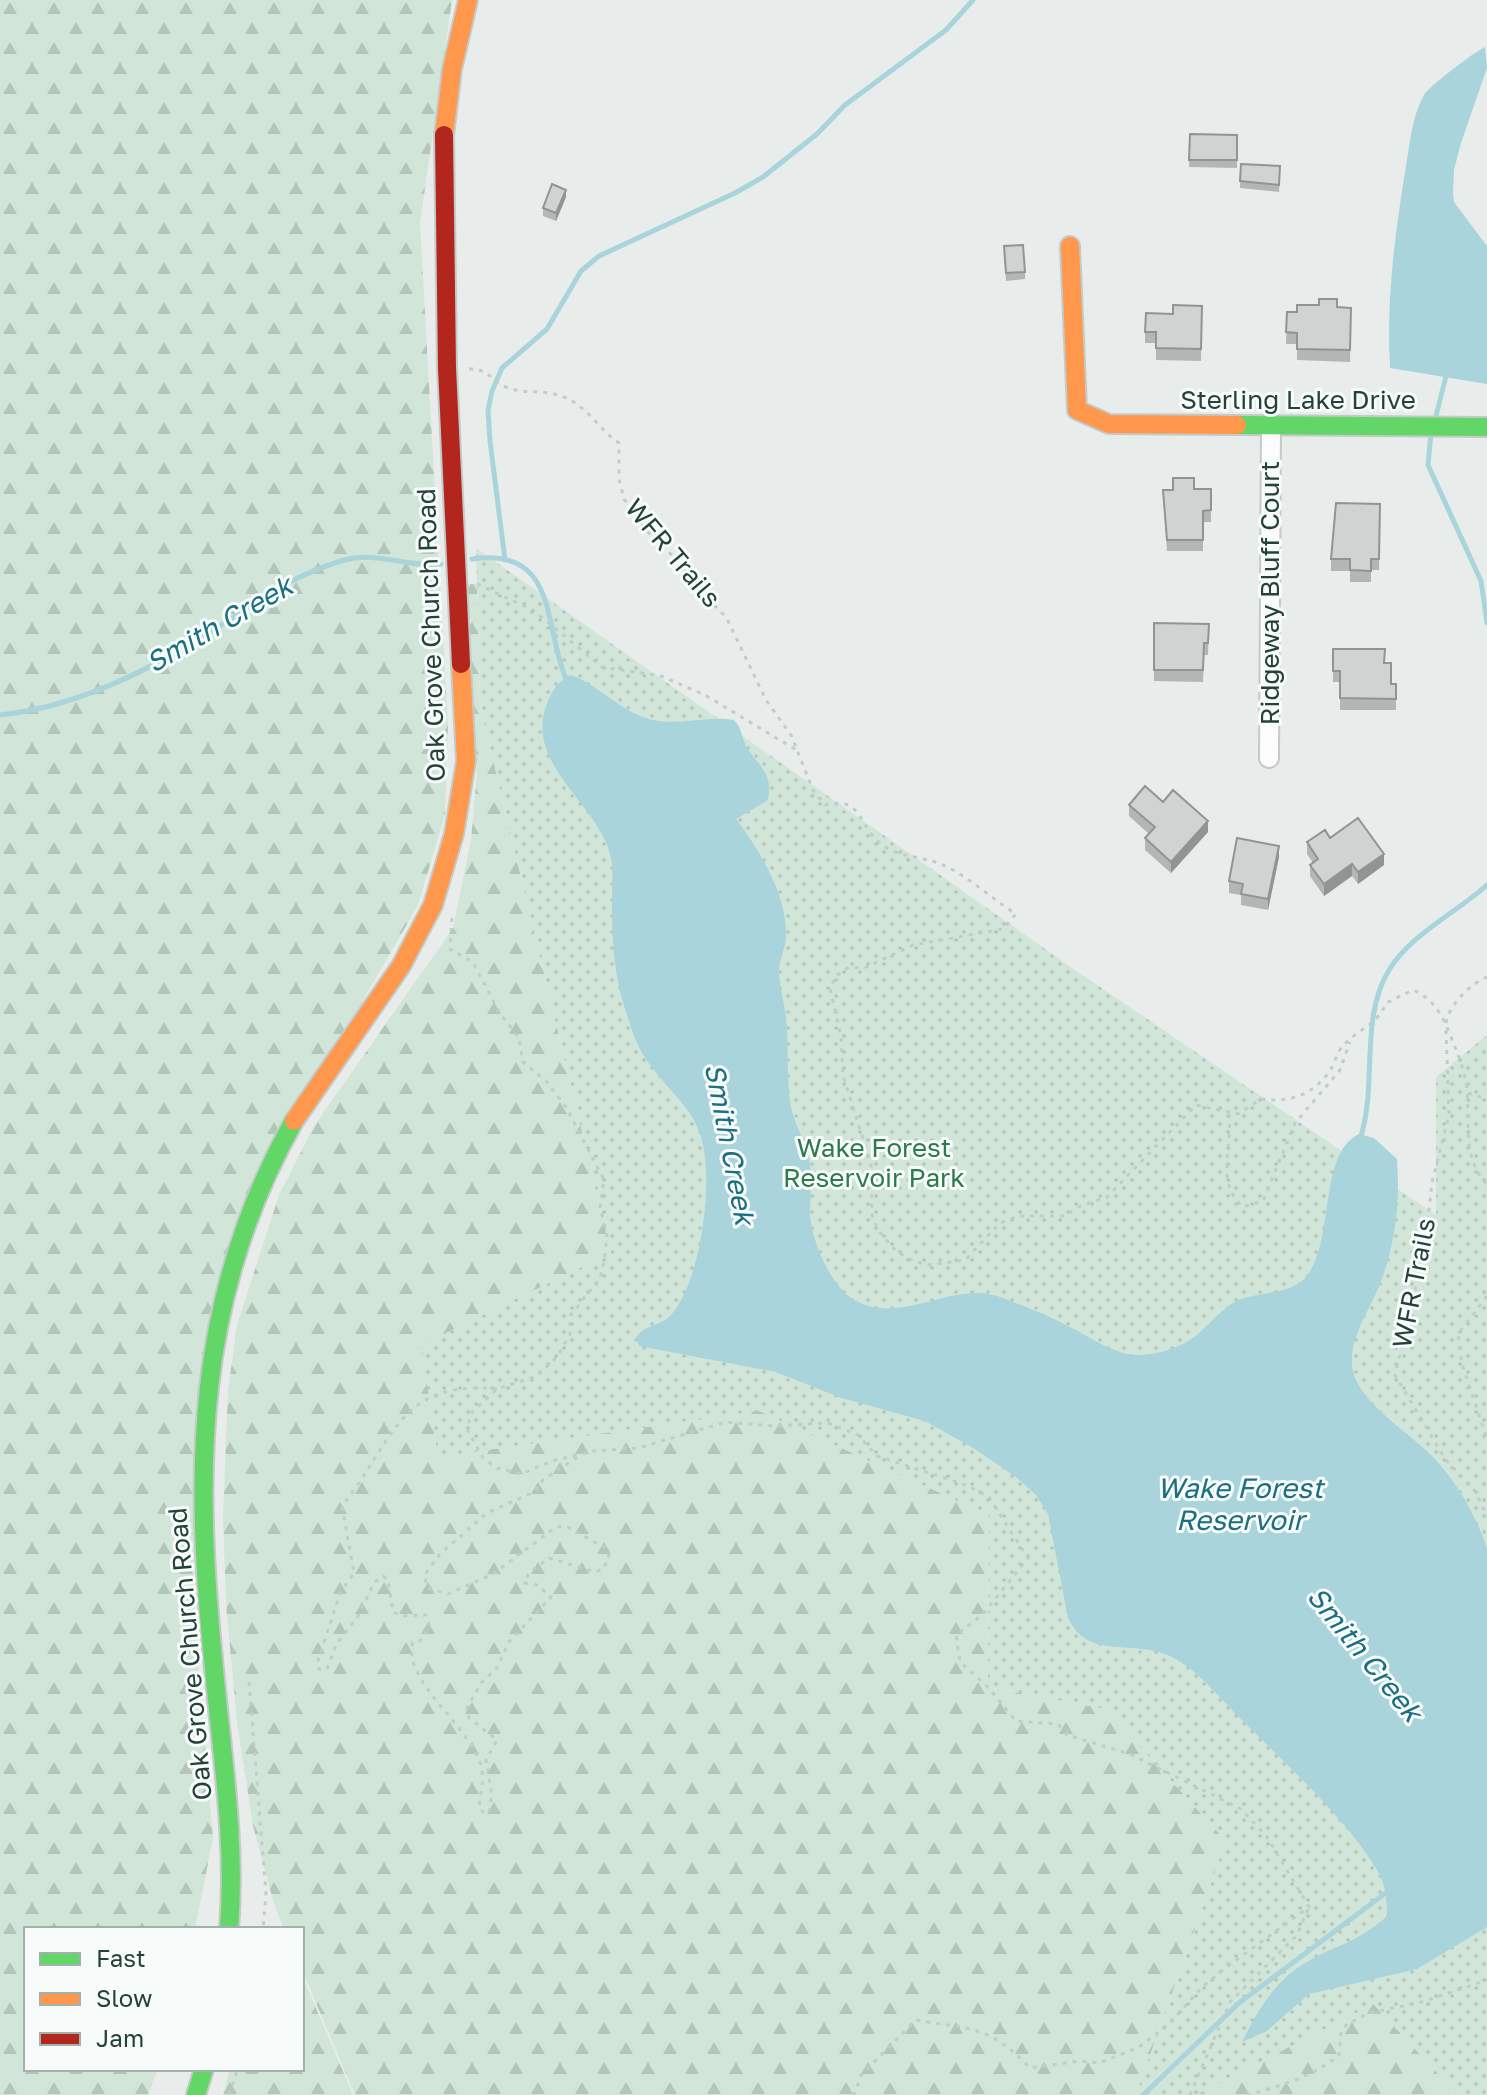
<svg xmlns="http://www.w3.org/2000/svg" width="1487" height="2095" viewBox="0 0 1487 2095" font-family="'Golos Text',sans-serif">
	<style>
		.forest { fill: url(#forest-firs) }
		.park { fill: url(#park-dots) }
		.water { fill: #a9d4db }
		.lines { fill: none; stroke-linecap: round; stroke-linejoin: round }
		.stream { stroke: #a9d4db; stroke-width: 5 }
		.street-casing { stroke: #c5cac8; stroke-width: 22 }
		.fast-casing { stroke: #c3cbc8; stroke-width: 22 }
		.slow-casing { stroke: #c3cbc8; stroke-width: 22 }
		.jam-casing { stroke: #c3cbc8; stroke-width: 22 }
		.path { stroke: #c3ccca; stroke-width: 3; stroke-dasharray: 4 6; stroke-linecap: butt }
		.street { stroke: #fcfcfc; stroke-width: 18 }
		.fast { stroke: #63d668; stroke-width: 18 }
		.slow { stroke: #ff974d; stroke-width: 18 }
		.jam { stroke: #b3261e; stroke-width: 18 }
		.wall { fill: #b2b6b5 }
		.shaded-wall { fill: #919493 }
		.building { fill: #cfd4d2; stroke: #919493; stroke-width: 2 }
		.labels { text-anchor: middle; stroke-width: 6; stroke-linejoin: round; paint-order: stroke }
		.street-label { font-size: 26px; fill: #24423a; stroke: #f7fbf9 }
		.park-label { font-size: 26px; fill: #2d7a4b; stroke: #f7fbf9 }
		.water-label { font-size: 28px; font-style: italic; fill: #1c6f80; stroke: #f7fbf9 }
	</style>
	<defs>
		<pattern id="forest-firs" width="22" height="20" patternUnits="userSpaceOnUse" patternTransform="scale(2)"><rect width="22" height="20" fill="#d1e6d8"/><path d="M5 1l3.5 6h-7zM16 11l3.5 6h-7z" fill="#b3c6ba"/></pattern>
		<pattern id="park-dots" width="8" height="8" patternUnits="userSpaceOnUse" patternTransform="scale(2)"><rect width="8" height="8" fill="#d1e6d8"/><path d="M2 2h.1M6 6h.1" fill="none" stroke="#b3c6ba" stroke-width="1.8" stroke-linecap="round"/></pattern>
	</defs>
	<rect width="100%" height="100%" fill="#e8edeb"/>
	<path class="forest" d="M0 0H452L420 223 448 727 445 815 418 905 357 1011 267 1148 193 1465 194 1615 213 1838 195 1929H26V2069H158L148 2095H0Z
		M467 584H477L480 705 611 1253 422 1345 438 1457 759 1410 989 1515 988 1687 1106 1709 1226 1841 1136 2095H355L302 1970V1929H284L274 1904 253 1826 237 1723 226 1604 223 1516 228 1391 237 1325 279 1195 314 1126 453 928 471 840 477 773Z
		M302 1975 353 2095H223L230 2069H302Z
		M1373 2003 1458 2095H1196Z"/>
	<path class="park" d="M476 548 1075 970 1436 1215V1077L1487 1035V2095H1458L1373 2004 1196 2095H1136L1226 1841 1106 1709 988 1687 989 1515 759 1411 438 1457 421 1345 611 1253 480 705Z"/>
	<path class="water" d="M1485 47 1487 68 1461 143 1454 170 1453 193 1454 202 1487 246V384L1390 368C1386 300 1395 233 1406 166 1410 143 1412 116 1424 95 1427 88 1477 50 1485 47Z
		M571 675C601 686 621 713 653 720 680 726 708 715 734 720 743 729 741 739 748 749 761 768 773 775 768 800L736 819C759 849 786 894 786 933 787 945 780 957 779 969 779 985 784 1001 786 1017 789 1047 786 1078 791 1107 795 1125 805 1141 809 1159 813 1178 810 1194 810 1213 811 1240 831 1288 856 1301 905 1326 954 1278 1003 1298 1026 1307 1049 1316 1070 1327 1090 1337 1113 1354 1136 1355 1150 1356 1170 1350 1183 1344 1205 1333 1218 1309 1239 1300 1260 1291 1291 1295 1306 1277 1335 1243 1318 1153 1359 1134L1374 1138 1397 1159C1400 1201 1396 1239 1382 1279 1372 1307 1346 1340 1353 1371 1360 1404 1413 1435 1435 1459 1458 1484 1476 1516 1487 1548V1927L1417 1969 1309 1994 1267 2031 1242 2042C1258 2010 1274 1981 1307 1962 1339 1943 1356 1944 1387 1916 1387 1898 1386 1885 1377 1870 1342 1813 1285 1764 1238 1716 1218 1696 1196 1668 1170 1656 1134 1639 1088 1661 1068 1618L1048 1514 1036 1495 1016 1477 975 1449 925 1421 841 1398 776 1372 639 1346 636 1338C643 1325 661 1326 671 1315 698 1284 708 1210 706 1170 704 1112 678 1104 648 1062 638 1049 631 1028 626 1012 615 980 612 944 612 910 611 888 616 867 607 845 588 797 523 759 548 701 553 689 559 681 571 675Z"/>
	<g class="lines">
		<path class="stream" d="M1435 420 1447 372
			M1431 433 1428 465 1481 581 1487 623
			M472 559C560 546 543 630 567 681
			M505 560 490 441 488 410 492 391 502 368 547 329 581 271 599 256 735 193 763 177 817 134 845 105 946 30 973 0
			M0 715C68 708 136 677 194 642 249 610 280 579 344 560 377 551 408 568 441 564
			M1360 1139C1378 1086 1359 1019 1389 970 1410 935 1457 912 1487 885
			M1143 2095 1239 2003 1391 1889"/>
		<g class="street-casing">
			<path id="street" d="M1269 758 1271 427"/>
		</g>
		<g class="fast-casing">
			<path id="fast" d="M1237 425 1487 427
				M229 1929C236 1841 222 1756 214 1669 194 1472 194 1298 294 1121
				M196 2095 204 2069"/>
		</g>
		<g class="slow-casing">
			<path id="slow" d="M444 135 452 69 468 0
				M1070 246 1077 410 1109 424 1237 425
				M294 1121 401 966 433 905 454 834 466 761 461 664"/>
		</g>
		<g class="jam-casing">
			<path id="jam" d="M444 135 447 368 461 664"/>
		</g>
		<path class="path" d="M469 369C488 368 491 381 506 387 525 395 543 389 561 396 586 404 598 429 619 443V479L624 499 647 531 677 560 691 582 726 617 766 700 791 735 813 790 825 805C864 795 857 828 884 846 899 857 926 857 943 865 968 876 992 899 1016 914L1003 929 913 945 864 968 849 967 837 975 830 988 841 1037 843 1075 871 1164 872 1215 878 1230 896 1251 913 1261 930 1265 965 1260 1000 1223 1019 1216H1064L1080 1206 1107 1197 1196 1105 1238 1114 1261 1099C1290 1103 1314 1095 1331 1069 1335 1062 1337 1053 1342 1047 1356 1030 1378 1025 1386 1003L1413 990C1434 999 1443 1016 1451 1037 1458 1055 1465 1070 1467 1090 1470 1125 1462 1157 1487 1185
			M477 584 533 610 602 667 661 676 705 695 798 751
			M452 918 450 949 473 962 499 1012 519 1038 523 1062 546 1081 566 1107 604 1180 600 1207 607 1236 604 1263 600 1278 570 1316V1334L558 1356 537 1376 497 1389 472 1412 467 1429 483 1458 497 1468 521 1474 552 1461 594 1451 638 1448 726 1422 773 1426 828 1423 858 1435 877 1456 966 1485 989 1497 1028 1558 982 1615 956 1635 960 1662 988 1687 1016 1721 1058 1724 1067 1735 1130 1754 1241 1809 1267 1837 1309 1907 1228 1966 1201 1988 1170 2023 1139 2047 1099 2063 1079 2061 1030 2068C988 2024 971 2030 916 2020L861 2075 854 2095
			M1446 1023C1449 1005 1470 984 1487 977
			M1446 1030 1449 1115 1432 1182 1425 1248 1395 1375 1445 1459 1475 1491 1487 1516
			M1468 1093 1487 1099
			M1229 1114C1233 1146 1215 1184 1243 1207L1263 1201 1295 1123 1340 1070 1350 1042
			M1487 1296 1458 1334 1462 1364 1487 1439
			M497 1389C398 1379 393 1443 342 1506L354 1573 340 1593 317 1664 319 1669H327L336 1645 358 1616 374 1583 383 1576 388 1580 393 1612 403 1616 426 1615 430 1628 420 1641 413 1642C400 1680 476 1731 482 1770 484 1782 480 1795 479 1807L484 1813H489L492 1795 486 1760 497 1740 469 1718 467 1708 481 1683 497 1668 509 1642 551 1597 537 1585 524 1583 529 1573 549 1558 595 1572 603 1569 609 1557 607 1549 566 1526 556 1527 493 1574 448 1594 428 1588 424 1576 440 1554 487 1513 534 1492 543 1480 579 1456
			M249 1682 266 1894 263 1929
			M229 2095 238 2069
			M1190 2095 1230 2002 1297 1935 1308 1909
			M1247 2095C1278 2087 1316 2075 1339 2055L1341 2033 1347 2024 1369 2013 1422 2002 1487 1980"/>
		<use href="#street" class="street"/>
		<use href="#fast" class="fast"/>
		<use href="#slow" class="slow"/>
		<use href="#jam" class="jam"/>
	</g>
	<path class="wall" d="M1190 134 1237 135V168L1189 167Z
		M1241 164 1280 174 1279 192 1240 188Z
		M566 197 556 221 543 216V208Z
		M1004 253 1025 272V279L1006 281Z
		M1202 306 1201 361 1156 360V343H1145V332L1173 314Z
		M1337 307 1351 308 1350 362 1297 360V344H1286L1287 312H1297Z
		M1211 489V522H1203V551H1167L1163 490Z
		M1380 504 1379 570H1371V582H1350V571H1331V559Z
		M1154 623 1209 624 1208 655H1204L1203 682 1154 681Z
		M1333 649 1385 663 1391 684H1396V710H1340V682H1333Z
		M1163 802 1208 832 1171 873 1145 850V838L1149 834 1129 816V805Z
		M1330 838 1384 865 1358 884 1352 876 1324 896 1310 876V865L1313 863 1307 854V842Z
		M1279 857 1268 910 1241 905V895L1229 893V881Z"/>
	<path class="shaded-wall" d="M566 190V197L556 221V213Z
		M1208 821V832L1171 873V862Z
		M1279 846V857L1268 910V899Z
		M1384 854V865L1358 884V872Z
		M1352 864V876L1324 896V884Z"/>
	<path class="building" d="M1190 134 1237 135V160H1189Z
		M1241 164 1280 166 1279 185 1240 181Z
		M552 184 566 190 556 213 543 208Z
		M1023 245 1025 272 1006 273 1004 246Z
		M1319 299H1337V307L1351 308 1350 350 1297 349V333L1286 332 1287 312H1297V305H1319Z
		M1173 305 1202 306 1201 349 1156 348V332H1145L1146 313 1173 314Z
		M1173 478H1194V489H1211V510L1203 511V540H1167L1163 490H1173Z
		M1336 503 1380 504 1379 559H1371V571L1350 570V559H1331Z
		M1154 623 1209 624 1208 643H1204L1203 670H1154Z
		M1333 649H1385L1384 663H1391V684H1396V699L1340 698V671H1333Z
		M1145 786 1163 802 1173 790 1208 821 1171 862 1145 838 1155 827 1129 805Z
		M1358 818 1384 854 1358 872 1352 864 1324 884 1310 865 1318 859 1307 842 1325 830 1330 838Z
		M1237 838 1279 846 1268 899 1241 894 1243 884 1229 881Z"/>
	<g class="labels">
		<g class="street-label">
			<text x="1298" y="409">Sterling Lake Drive</text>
			<text transform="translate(673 553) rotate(50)" y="9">WFR Trails</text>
			<text transform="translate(1270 593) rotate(-90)" y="9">Ridgeway Bluff Court</text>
			<text transform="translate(431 635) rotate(-92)" y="9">Oak Grove Church Road</text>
			<text transform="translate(1414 1283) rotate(-79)" y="9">WFR Trails</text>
			<text transform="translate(190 1654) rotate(-95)" y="9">Oak Grove Church Road</text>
		</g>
		<g class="park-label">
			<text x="874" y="1157">Wake Forest<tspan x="874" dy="30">Reservoir Park</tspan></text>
		</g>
		<g class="water-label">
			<text transform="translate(219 624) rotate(-30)" y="10">Smith Creek</text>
			<text transform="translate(730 1144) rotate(79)" y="10">Smith Creek</text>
			<text x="1240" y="1498">Wake Forest<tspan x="1240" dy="32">Reservoir</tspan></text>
			<text transform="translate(1365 1654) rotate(51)" y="10">Smith Creek</text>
		</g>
	</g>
	<rect x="24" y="1927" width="280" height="144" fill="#f7fbf9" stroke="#a3b1ad" stroke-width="2"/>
	<rect x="40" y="1953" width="40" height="12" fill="#63d668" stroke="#a3b1ad" stroke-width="2"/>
	<text x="96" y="1967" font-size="24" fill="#24423a">Fast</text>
	<rect x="40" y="1993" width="40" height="12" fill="#ff974d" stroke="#a3b1ad" stroke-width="2"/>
	<text x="96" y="2007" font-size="24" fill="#24423a">Slow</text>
	<rect x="40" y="2033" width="40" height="12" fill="#b3261e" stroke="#a3b1ad" stroke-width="2"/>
	<text x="96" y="2047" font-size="24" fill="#24423a">Jam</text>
</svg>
